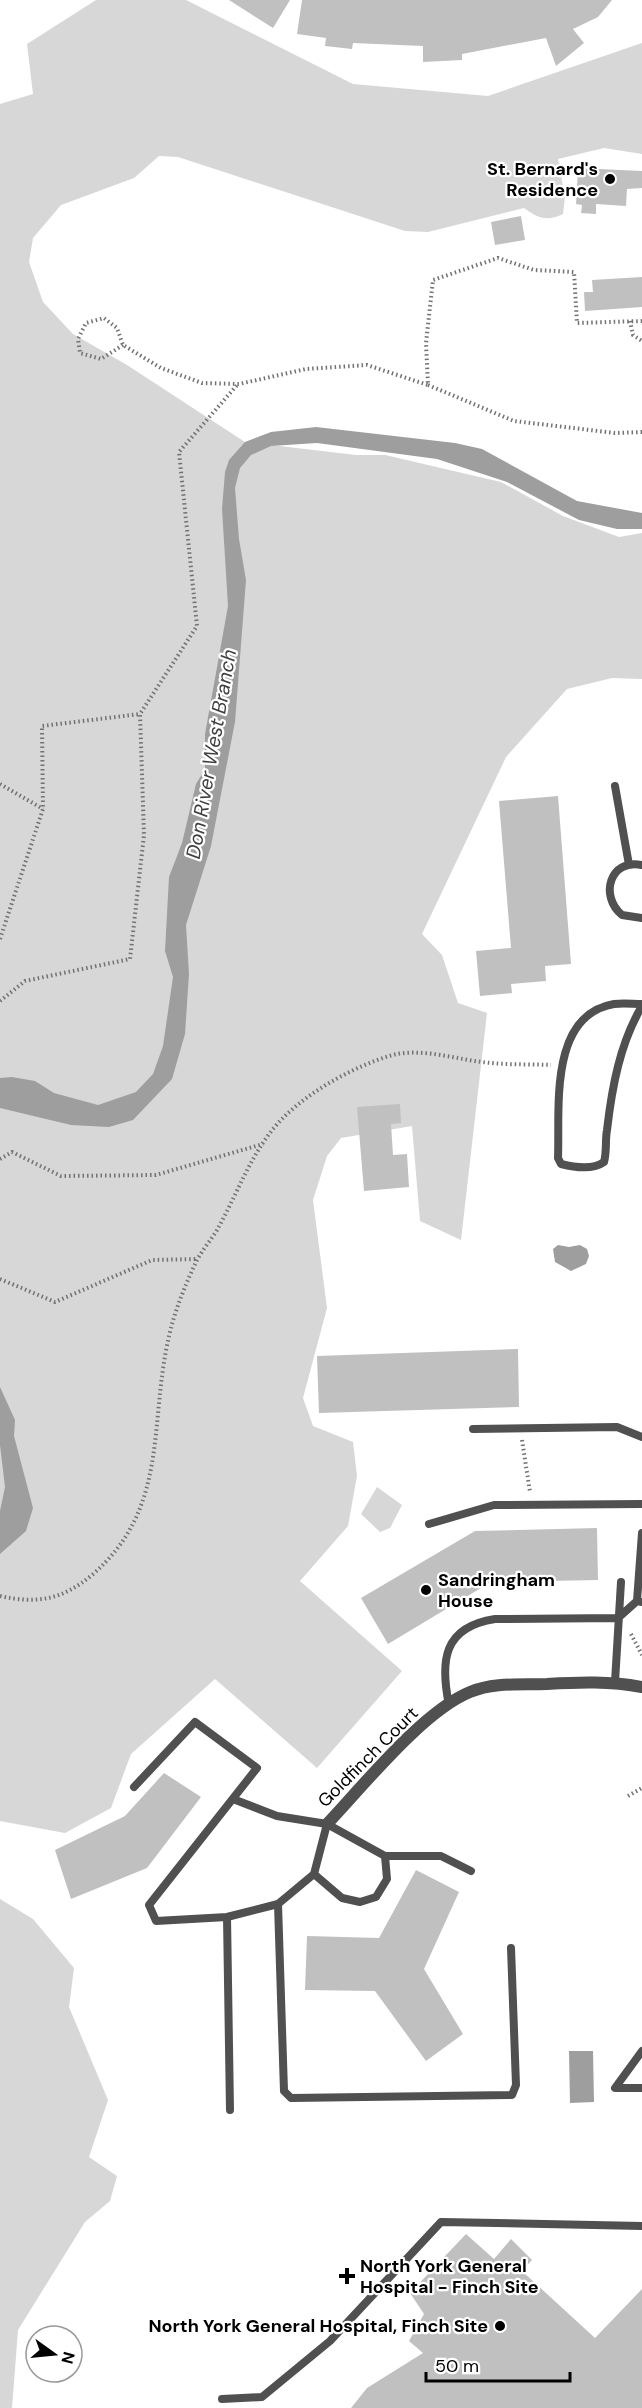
<svg xmlns="http://www.w3.org/2000/svg" width="642" height="2408" viewBox="0 0 642 2408" font-family="'DM Sans',sans-serif">
	<style>
		.green { fill: #d7d7d7 }
		.water { fill: #9e9e9e }
		.building { fill: #c0c0c0 }
		.lines { fill: none; stroke-linecap: round; stroke-linejoin: round }
		.path { stroke: #727272; stroke-width: 4; stroke-dasharray: 1.5 3; stroke-linecap: butt }
		.service { stroke: #505050; stroke-width: 8 }
		.minor { stroke: #505050; stroke-width: 12 }
		.poi-dot { fill: #000; stroke: #fff; stroke-width: 2 }
		.labels { text-anchor: middle; stroke-width: 4.5; stroke-linejoin: round; paint-order: stroke }
		.poi-label { font-size: 18px; font-weight: bold; fill: #000; stroke: #fff; text-anchor: end }
		.street-label { font-size: 18px; fill: #000; stroke: #fff }
		.water-label { font-size: 20px; font-style: italic; fill: #3f3f3f; stroke: #fff }
	</style>
	<rect width="100%" height="100%" fill="#fff"/>
	<path class="green" d="M96 0H186L353 84 488 96 642 43V154L604 148 558 159 565 197 563 214C546 222 538 218 524 208L428 232 405 231 178 157 159 156 134 178 61 205 33 238 29 262 43 302 73 334 127 365 245 442 356 455H385L501 482 563 516 619 537 642 533V679L612 678 567 689 506 757 422 934 442 955 458 1003 487 1013 461 1240 420 1221 412 1126 341 1138 327 1156 313 1200 327 1308 303 1398 313 1426 353 1442 357 1476 348 1526 300 1581 402 1671 317 1768 215 1679 131 1754 111 1808 65 1833 0 1821V104L33 94 27 44Z
		M377 1487 402 1505 390 1528 380 1532 361 1514Z
		M0 1899 33 1919 74 1968 69 2007 108 2100 89 2157 117 2176 110 2201 85 2222 18 2330 12 2408H0Z"/>
	<path class="water" d="M316 427 455 443 482 449 577 501 642 513V529H617L579 520 507 482 437 459 317 443 271 446 251 455 240 468 235 488 239 539 246 580 235 722 211 846 186 925 189 974 185 1034 172 1079 133 1120 109 1127 71 1125 0 1108V1078L12 1077 35 1081 54 1093 98 1105 136 1092 153 1074 163 1046 173 977 165 951 169 877 182 843 196 784 205 769V734L228 606 222 509 225 472 229 460 245 442 271 432Z
		M558 1245 569 1247 580 1245 587 1249 589 1256 586 1264 571 1271 555 1262 553 1249Z
		M0 1387 15 1420 14 1436 33 1508 26 1531 0 1554V1511L5 1487 0 1445Z
		M569 2051H593L594 2102 570 2103Z"/>
	<path class="building" d="M229 0H290L273 28Z
		M302 0H612L598 17 573 29 584 43 556 66 546 38 462 54V60L423 62V46L353 43 352 49 325 46 326 38 297 34Z
		M578 168 642 171V188L627 189 626 206 596 204V214L581 213 582 205 576 204Z
		M521 216 525 240 495 245 491 222Z
		M642 277V307L585 311 584 292H593L592 280Z
		M558 796 571 964 545 966 546 981 511 984 512 993 480 996 476 951 511 948 499 801Z
		M400 1104 401 1123 391 1124 393 1155 407 1154 409 1187 364 1191 357 1107Z
		M518 1349 519 1407 319 1413 317 1356Z
		M597 1528 598 1580 491 1582 388 1644 361 1598 475 1531Z
		M164 1773 201 1797 147 1868 71 1899 55 1850 125 1816Z
		M416 1870 459 1892 424 1969 463 2034 426 2061 375 1991 305 1990 307 1936 379 1938Z
		M466 2234 494 2259 511 2239 532 2260 522 2271 595 2338 642 2289V2408H351L367 2388 423 2353 409 2341 424 2314 410 2293Z"/>
	<g class="lines">
		<path class="path" d="M630 321 633 335 642 341
			M123 345 101 359 80 353 78 339 86 323 104 318 117 328 123 345 161 368 202 383 239 384 306 369 367 365 428 385 426 343 433 280 498 258 534 270 574 272 577 323 642 321
			M428 385 514 421 615 433 642 432
			M0 784 43 809
			M0 939 43 809 42 726 140 714
			M0 1001 25 981 130 959 144 835 140 714 197 626 179 452 238 384
			M0 1159 12 1152 61 1176 156 1175 263 1144
			M0 1279 55 1302 152 1260 198 1259
			M522 1440 530 1492
			M0 1596C37 1604 62 1600 92 1575 172 1506 147 1420 171 1328 177 1305 187 1281 197 1260 203 1249 211 1240 217 1230 238 1193 253 1147 284 1117 311 1090 354 1067 389 1056 421 1046 460 1061 492 1063 512 1065 532 1064 551 1065
			M631 1634 642 1655
			M628 1796 642 1788"/>
		<path class="service" d="M615 786 629 865
			M642 865C610 858 599 896 622 915L642 918
			M642 1004C633 1004 623 1003 614 1004 548 1015 560 1110 558 1158L561 1164C573 1167 593 1170 604 1162 607 1152 605 1140 607 1130 612 1087 620 1043 642 1006
			M473 1429 617 1427 642 1437
			M429 1524 494 1505 642 1504
			M637 1601 642 1533
			M615 1682 621 1582
			M449 1705C440 1661 443 1627 495 1619L618 1618 637 1601 642 1602
			M134 1787 195 1722 257 1768 149 1905 156 1921 227 1917 278 1904 284 2091 291 2098 512 2095 516 2085 511 1948
			M233 1799 277 1816 327 1824 385 1856H441L471 1871
			M314 1874 342 1898 360 1902 376 1897 387 1879 385 1856
			M278 1904 314 1874 327 1824
			M227 1917 230 2110
			M642 2051 615 2088H642
			M222 2399 262 2397 330 2341 441 2222 642 2226"/>
		<path class="minor" d="M327 1824C363 1786 423 1711 470 1692 494 1682 521 1685 547 1684 579 1682 610 1681 642 1687"/>
	</g>
	<g class="poi-dot">
		<circle cx="610" cy="179" r="6"/>
		<circle cx="426" cy="1590" r="6"/>
		<path d="M344 2267h6v6h6v6h-6v6h-6v-6h-6v-6h6z"/>
		<circle cx="500" cy="2326" r="6"/>
	</g>
	<g class="labels">
		<g class="poi-label">
			<text x="598" y="175">St. Bernard's<tspan x="598" dy="21">Residence</tspan></text>
			<text x="438" y="1586" text-anchor="start">Sandringham<tspan x="438" dy="21">House</tspan></text>
			<text x="360" y="2272" text-anchor="start">North York General<tspan x="360" dy="21">Hospital - Finch Site</tspan></text>
			<text x="488" y="2332">North York General Hospital, Finch Site</text>
		</g>
		<g class="street-label">
			<text transform="translate(368 1757) rotate(-45)" y="6">Goldfinch Court</text>
		</g>
		<g class="water-label">
			<text transform="translate(211 754) rotate(-80)" y="7">Don River West Branch</text>
		</g>
	</g>
	<g transform="translate(54 2354) rotate(105)"><circle r="28" fill="#ffffff" stroke="#999999" stroke-width="1.5"/>
	<path d="M0-4.5L10 22L0 15L-10 22Z" fill="#000000"/>
	<text y="-9" font-size="16" font-weight="bold" text-anchor="middle" fill="#000000">N</text>
	</g>
	<path d="M426 2372v9h144v-9" fill="none" stroke="#000000" stroke-width="3"/>
	<text x="435" y="2372" font-size="18" fill="#000000" stroke="#ffffff" stroke-width="4.5" paint-order="stroke">50 m</text>
</svg>
